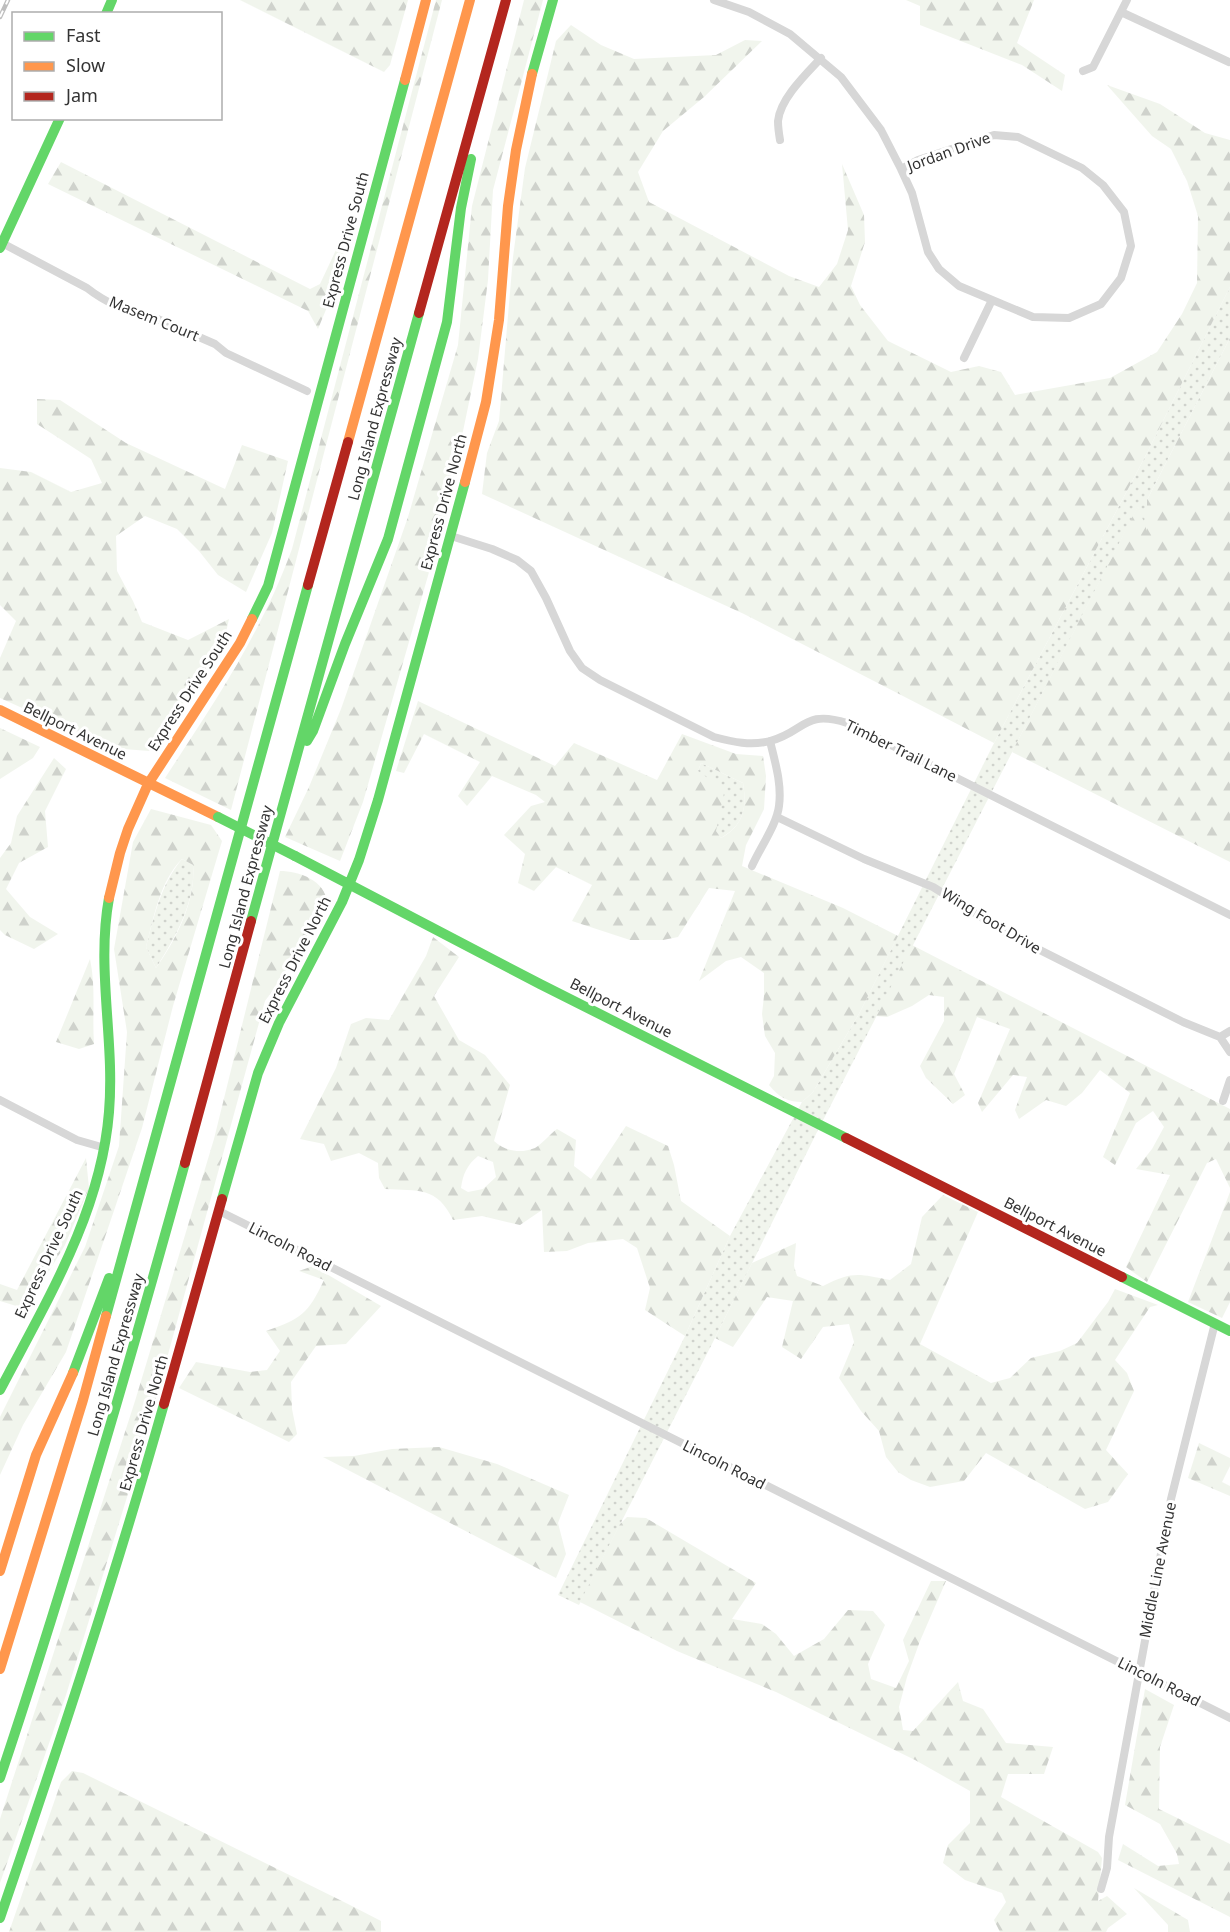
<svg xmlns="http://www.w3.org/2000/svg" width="1230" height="1932" viewBox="0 0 1230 1932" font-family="'Noto Sans',sans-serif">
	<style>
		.green { fill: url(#green-dots) }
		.forest { fill: url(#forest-firs); fill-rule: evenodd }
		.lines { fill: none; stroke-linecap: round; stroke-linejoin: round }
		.street { stroke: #d7d7d7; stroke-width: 8 }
		.fast { stroke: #63d668; stroke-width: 10 }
		.slow { stroke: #ff974d; stroke-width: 10 }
		.jam { stroke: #b3261e; stroke-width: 10 }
		.rail-casing { stroke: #bebebe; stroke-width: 4.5 }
		.rail { stroke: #fff; stroke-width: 2; stroke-dasharray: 7; stroke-linecap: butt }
		.fast-bridge { stroke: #63d668; stroke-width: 10 }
		.labels { text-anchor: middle; stroke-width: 6; stroke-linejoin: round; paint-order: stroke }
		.street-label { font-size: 15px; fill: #333; stroke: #fff }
	</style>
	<defs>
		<pattern id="green-dots" width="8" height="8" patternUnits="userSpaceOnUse" patternTransform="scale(1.5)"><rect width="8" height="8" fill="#f1f5ed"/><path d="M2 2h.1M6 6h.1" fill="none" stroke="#cfd2cc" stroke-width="1.8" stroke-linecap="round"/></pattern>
		<pattern id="forest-firs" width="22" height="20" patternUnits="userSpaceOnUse" patternTransform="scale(1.5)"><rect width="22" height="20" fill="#f1f5ed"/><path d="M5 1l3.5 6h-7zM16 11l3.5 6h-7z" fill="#cfd2cc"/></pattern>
	</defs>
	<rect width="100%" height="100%" fill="#fff"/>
	<path class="green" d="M1230 287V338L1147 500V534L1138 507 816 1134 715 1338 579 1605 558 1595 685 1336 730 1236 802 1102 813 1092 860 1012 994 743 1147 453Z
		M701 763 743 783C747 808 744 825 721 838L716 831 698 771Z
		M182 859 193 865C196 902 175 938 156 968L146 947C154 916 161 884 182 859Z"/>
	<path class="forest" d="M240 0H408L390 65 384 72Z
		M436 0H442L231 810 165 778C214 703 261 634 292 549Z
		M524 0H543L493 190 488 280 478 359 446 513 363 802 340 861 285 837 309 787 341 709 408 517 458 345 472 206Z
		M906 0H1034L1017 43 1065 75 1062 91 1022 65 920 25V6Z
		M571 25 601 45 634 59 716 55 745 40 762 41 704 97 663 131 638 172 649 202 789 276 819 287 837 264 848 230 842 164 864 215 865 242 851 286 860 305 888 341 951 372 979 366 1001 372 1015 395 1110 378 1157 352 1182 314 1197 283 1198 216 1187 181 1171 149 1152 136 1107 85 1160 104 1205 133 1230 140V287L1147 453 994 743 744 614 482 494 487 453 499 421 513 257 525 168 556 41Z
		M61 162 310 289 320 284 343 235 344 266 318 329 308 311 48 184Z
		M1230 338V862L1012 752 1138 506 1147 531V500Z
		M37 399 60 400 126 443 225 489 242 445 288 461 272 533 246 592 218 575 199 551 177 529 145 516 116 536 117 571 133 601 142 622 188 640 229 619 222 650 149 751 111 748 0 698V658L16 621 0 605V468L31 472 71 492 102 483 91 459 37 424Z
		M418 701 555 766 574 743 657 780 682 734 736 754 763 756 766 776 764 809 746 845 742 866 843 908 898 936 860 1012 813 1092 802 1102C787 1102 779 1097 769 1085L774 1076 775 1053 765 1036 762 1014 764 996V973L741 957 726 961 699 981 735 891 709 888 678 937 663 940H630L572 921 592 885 556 867 534 891 518 883 525 854 504 835 531 806 545 802 536 795 492 776 467 806 458 796 480 762 424 734 404 773 396 771ZM701 763 743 783C747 807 744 825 721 838L716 831 724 793 716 784 698 771Z
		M0 728 40 747 33 758 0 779Z
		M54 758 66 769 45 811 48 847 19 863 6 889 30 917 58 934 34 949 5 935 0 930V858L11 843 17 816Z
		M151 809 211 825 222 841 173 1006 142 1128 66 1352 23 1425 0 1475V1417L85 1247 119 1146 127 1032 114 949 133 842ZM182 859 193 865C196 901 176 940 156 968L146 947C154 917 160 881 182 859Z
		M280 871C298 871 326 880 327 903 327 907 325 913 324 917L265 1001 144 1442 66 1695 0 1883V1819L135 1401 214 1139Z
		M433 937 459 957 434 996 459 1040 485 1055 510 1085 494 1141C505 1151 520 1154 535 1148 542 1144 550 1134 557 1129L576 1140 574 1166 591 1179 626 1126 668 1146 674 1165 681 1201 730 1236 685 1336 645 1310 650 1288 637 1248 623 1239 588 1243 567 1251 544 1252 542 1210 520 1225 482 1216 453 1220C437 1186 418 1191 385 1189L379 1178 378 1163 359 1153 331 1161 324 1144 300 1139 336 1068 351 1024 366 1018 389 1020 426 956ZM478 1156 493 1162 496 1177 483 1189 468 1192 461 1188C463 1174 467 1165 478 1156Z
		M912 945 1230 1109V1188L1216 1159 1207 1163 1147 1282 1126 1267 1170 1175 1136 1169 1152 1149 1164 1127 1153 1111 1136 1123 1115 1165 1103 1157 1130 1093 1100 1070 1082 1093 1066 1106 1046 1100 1019 1119 1015 1110 1027 1077 1013 1075 982 1112 978 1103 1010 1029 977 1017 954 1074 965 1095 953 1104 926 1078 920 1066 944 1021V997L929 995 912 1006 887 1017 876 1016Z
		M90 959C96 987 92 1015 94 1044L79 1049 56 1042Z
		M86 1158 89 1188 65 1245 26 1309 0 1301V1284L17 1290Z
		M1230 1192V1302L1222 1318 1188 1302Z
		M943 1195 978 1212 920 1344 991 1383 1010 1378 1031 1358 1060 1351 1077 1343 1108 1302 1115 1289 1158 1305 1150 1307 1115 1360 1127 1373 1134 1391 1106 1450 1128 1474 1108 1502 1085 1509 986 1453 964 1481 930 1487 911 1480 898 1472 886 1457 879 1431 861 1411 839 1378 854 1342 849 1324 823 1327 801 1359 782 1347 793 1301 767 1297 733 1347 715 1338 752 1263 796 1243 794 1266 797 1276 823 1286C853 1271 858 1274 890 1280L911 1264 922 1217Z
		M313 1266 381 1306 346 1344 316 1346 291 1382 292 1409 297 1434 289 1442 179 1388 196 1362 250 1372 267 1370 280 1351 266 1331C301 1319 308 1314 324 1280L299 1271Z
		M1199 1443 1230 1458V1466L1222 1482 1230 1486V1496L1188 1478Z
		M439 1447 497 1464 569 1495 558 1523 566 1554 556 1578 323 1457 354 1456 392 1449Z
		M627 1517 646 1518 756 1583 732 1619 762 1624 776 1634 794 1656 824 1639 848 1610 873 1611 885 1625 868 1664 871 1679 896 1688 909 1661 903 1640 931 1581H946L920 1641 907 1677 899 1707 903 1730 913 1731 958 1682 963 1701 983 1709 1006 1743 1053 1747 1044 1774H1008L1001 1797 1098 1852 1102 1858 1098 1901 1107 1896 1127 1914 1108 1928 1106 1932H1000L994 1920 1006 1902 1002 1893 965 1880 943 1863 948 1845 970 1823V1791L915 1760 776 1692 677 1651 580 1602 620 1524Z
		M1145 1689 1174 1705 1160 1747 1159 1809 1230 1844V1917L1118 1860 1123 1844 1158 1866 1179 1864 1177 1854 1160 1824 1125 1805Z
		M72 1771 83 1773 348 1904 381 1921V1932H9L61 1782Z
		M1134 1888 1188 1920 1190 1932H1168V1925Z"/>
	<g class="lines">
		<path class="street" d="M714 0 749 12 790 34 841 77 881 130 901 169 912 193 928 252 939 269 959 286 1033 317 1069 318 1101 304 1121 278 1131 246 1124 212 1103 185 1082 168 1018 137 994 135 918 160 901 169
			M1121 12 1229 62
			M1083 71 1093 67 1127 0
			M780 140C779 134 778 127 778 121 780 99 806 74 821 58
			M2 243 87 288C102 300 134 317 153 317L215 344 226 353 307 391
			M964 358 992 300
			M451 536 492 549 517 560 531 571 546 598 570 651 582 668 600 680 714 737C733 742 751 746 770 741 805 732 803 709 847 723L1230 915
			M777 817 864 859 933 887 1010 935 1183 1022 1220 1037 1230 1052
			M752 866C760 848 777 824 779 806 782 784 775 762 770 741
			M1220 1037 1230 1031
			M0 1100 77 1140 105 1148
			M1223 1101 1230 1080
			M219 1211 1230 1718
			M1101 1889 1107 1868 1109 1837 1171 1499 1215 1323"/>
		<path class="fast" d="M106 14 112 0
			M532 74 553 0
			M0 248 60 118
			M252 619 268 586 405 80
			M307 741 313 731 345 644 388 539 447 322 461 208 471 159
			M295 856 540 984 846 1138
			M251 921 419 313
			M222 1199 258 1073 279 1023 342 902 359 860 378 800 465 482
			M1122 1277 1230 1331
			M106 1316 308 585
			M73 1373 109 1278
			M0 1390C46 1302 101 1213 109 1112 115 1040 96 969 109 898
			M0 1778C68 1575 128 1369 185 1163
			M0 1918C58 1748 115 1577 164 1404"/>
		<path class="slow" d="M405 80 426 0
			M348 442 470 0
			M465 482 486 402 499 320 508 206 516 150 532 74
			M0 710 218 817
			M109 898 120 853 128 829 148 784 240 643 252 619
			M0 1571 36 1455 73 1373
			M0 1669 83 1400 106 1316"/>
		<path class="jam" d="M419 313 506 0
			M308 585 348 442
			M846 1138 1122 1277
			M185 1163 251 921
			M164 1404 222 1199"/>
		<g class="rail-casing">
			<path id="rail" d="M0 17 8 0"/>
		</g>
		<use href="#rail" class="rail"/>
		<path class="fast-bridge" d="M218 817 295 856"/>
	</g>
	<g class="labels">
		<g class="street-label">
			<text transform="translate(949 152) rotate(-20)" y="5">Jordan Drive</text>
			<text transform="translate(346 240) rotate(-75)" y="5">Express Drive South</text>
			<text transform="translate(154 319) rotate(22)" y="5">Masem Court</text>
			<text transform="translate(375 419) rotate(-75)" y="5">Long Island Expressway</text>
			<text transform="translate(444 502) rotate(-75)" y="5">Express Drive North</text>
			<text transform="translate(190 691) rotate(-57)" y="5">Express Drive South</text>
			<text transform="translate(75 731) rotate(26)" y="5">Bellport Avenue</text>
			<text transform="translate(901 751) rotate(26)" y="5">Timber Trail Lane</text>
			<text transform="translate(246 887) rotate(-75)" y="5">Long Island Expressway</text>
			<text transform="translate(991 921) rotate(31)" y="5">Wing Foot Drive</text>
			<text transform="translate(295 960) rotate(-63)" y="5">Express Drive North</text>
			<text transform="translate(621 1008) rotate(27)" y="5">Bellport Avenue</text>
			<text transform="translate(1055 1227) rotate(27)" y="5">Bellport Avenue</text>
			<text transform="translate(290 1247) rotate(27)" y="5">Lincoln Road</text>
			<text transform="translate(49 1254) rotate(-65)" y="5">Express Drive South</text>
			<text transform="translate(116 1355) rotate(-74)" y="5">Long Island Expressway</text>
			<text transform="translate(144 1423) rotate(-74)" y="5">Express Drive North</text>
			<text transform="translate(724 1465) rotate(27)" y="5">Lincoln Road</text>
			<text transform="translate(1158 1570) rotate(-79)" y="5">Middle Line Avenue</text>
			<text transform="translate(1159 1682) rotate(27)" y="5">Lincoln Road</text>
		</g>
	</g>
	<rect x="12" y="12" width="210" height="108" fill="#ffffff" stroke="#adadad" stroke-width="1.5"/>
	<rect x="24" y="32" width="30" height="9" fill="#63d668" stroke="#adadad" stroke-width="1.5"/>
	<text x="66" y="42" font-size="18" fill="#333333">Fast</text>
	<rect x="24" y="62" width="30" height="9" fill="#ff974d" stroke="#adadad" stroke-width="1.5"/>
	<text x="66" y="72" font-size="18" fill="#333333">Slow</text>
	<rect x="24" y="92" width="30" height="9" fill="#b3261e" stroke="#adadad" stroke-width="1.5"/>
	<text x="66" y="102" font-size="18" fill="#333333">Jam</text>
</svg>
